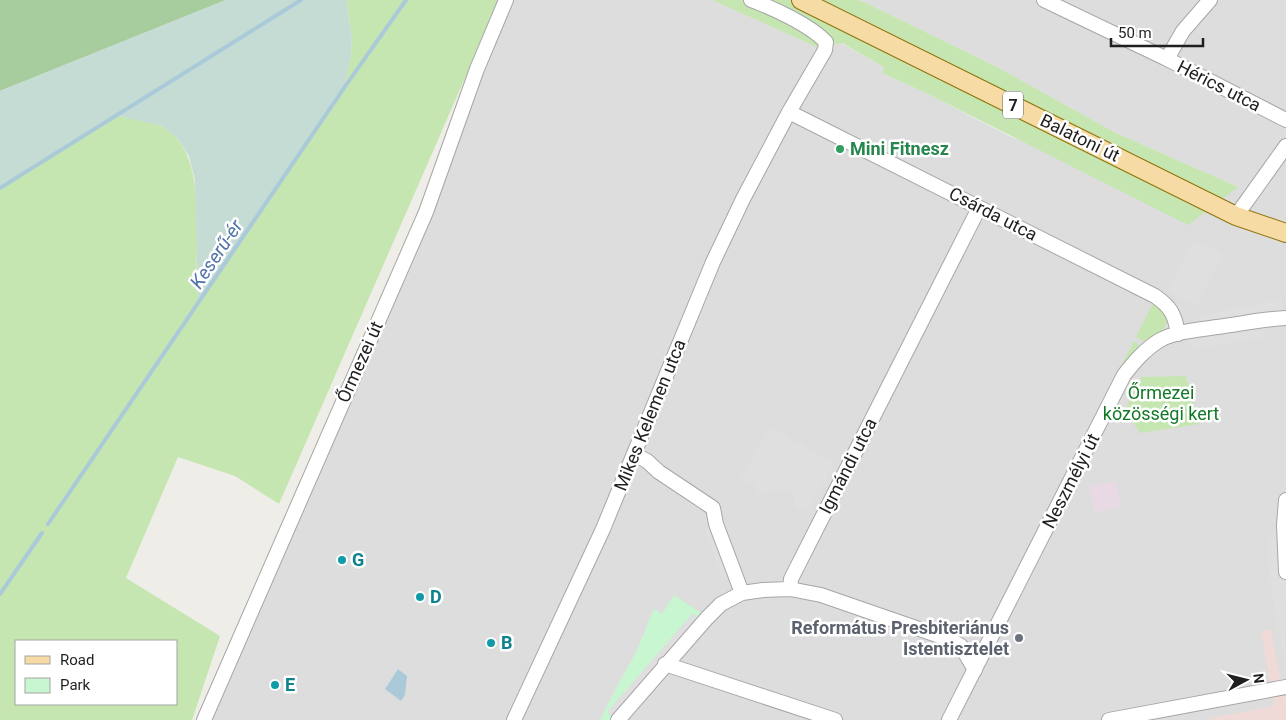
<svg xmlns="http://www.w3.org/2000/svg" width="1286" height="720" viewBox="0 0 1286 720" font-family="Roboto,sans-serif">
	<style>
		.residential { fill: #ddd }
		.commercial { fill: #efdad7 }
		.industrial { fill: #e8d9e4 }
		.grass { fill: #c5e6b0; fill-rule: evenodd }
		.forest { fill: #a7cc9e }
		.wetland { fill: #c4dcd4 }
		.park { fill: #c7f6d0 }
		.parking { fill: #dfdfdf }
		.water { fill: #aacada }
		.lines { fill: none; stroke-linecap: round; stroke-linejoin: round }
		.stream { stroke: #aacada; stroke-width: 4 }
		.minor-casing { stroke: #a6a6a6; stroke-width: 16 }
		.major-casing { stroke: #91730a; stroke-width: 20 }
		.minor { stroke: #fff; stroke-width: 14 }
		.major { stroke: #f6dba5; stroke-width: 18 }
		.leisure-dot { fill: #2e9e5b; stroke: #fff; stroke-width: 2 }
		.culture-dot { fill: #0f9aa8; stroke: #fff; stroke-width: 2 }
		.worship-dot { fill: #6b7280; stroke: #fff; stroke-width: 2 }
		.labels { text-anchor: middle; stroke-width: 5; stroke-linejoin: round; paint-order: stroke }
		.shield { fill: #fff; stroke: #626262; stroke-width: 1 }
		.shield-label { font-size: 16px; font-weight: bold; fill: #1f1f1f }
		.street-label { font-size: 18px; fill: #1f1f1f; stroke: #fff }
		.leisure-label { font-size: 18px; font-weight: bold; fill: #27864d; stroke: #fff; text-anchor: start }
		.park-label { font-size: 18px; fill: #137826; stroke: #fff }
		.culture-label { font-size: 18px; font-weight: bold; fill: #0d838f; stroke: #fff; text-anchor: start }
		.worship-label { font-size: 18px; font-weight: bold; fill: #5b616d; stroke: #fff; text-anchor: end }
		.water-label { font-size: 19px; font-style: italic; fill: #5274a9; stroke: #fff }
	</style>
	<rect width="100%" height="100%" fill="#efede7"/>
	<path class="residential" d="M500 0H712L819 48 841 43 884 67 882 73 926 93 1013 138 1238 187 1114 132 997 67 864 2 857 0H1286V720H204L452 136V116Z"/>
	<path class="commercial" d="M1271 629 1283 695H1286V720H1210V718L1274 706 1261 631Z"/>
	<path class="industrial" d="M1116 481 1121 507 1095 512 1090 486Z"/>
	<path class="grass" d="M346 0H499L279 504 235 476 178 457 126 578 220 636 192 720H0V188L115 115C127 118 153 121 163 127 214 156 190 254 199 303L344 88 351 57 352 36ZM16 641H176V704H16Z
		M712 0H857L864 2 997 67 1114 132 1238 187 1188 225 926 93 882 73 884 67 842 43 819 48Z
		M1153 303C1181 318 1164 333 1143 341L1136 337Z
		M1134 341 1139 345 1120 368Z
		M1186 376 1199 424 1140 433 1125 410 1141 377Z"/>
	<path class="forest" d="M0 0H226L0 91Z"/>
	<path class="wetland" d="M226 0H346L352 36 351 57 344 88 198 304 195 180 189 156 178 139 162 126 115 115 0 188V91Z"/>
	<path class="park" d="M674 595 704 615 613 720H600L615 690 636 652 654 609 662 614Z"/>
	<path class="parking" d="M1193 240 1223 254 1196 307 1168 291Z
		M1282 300 1283 318 1262 320 1265 337 1191 349 1187 332 1201 330 1198 315Z
		M770 427 834 463 811 507 796 510 793 495 786 490 757 493 755 483 752 484 741 479Z
		M723 521 744 579 737 581 735 575 723 580 705 531 711 526Z
		M1269 533 1284 534 1286 572 1285 662 1272 591 1269 562Z
		M693 613 703 622 617 720 607 712Z"/>
	<path class="water" d="M398 669 407 676 405 695 401 701 385 689Z"/>
	<g class="lines">
		<path class="stream" d="M0 188 301 0
			M48 524 344 88 406 0
			M0 594 42 533"/>
		<g class="minor-casing">
			<path id="minor" d="M1044 0 1167 59 1286 120
				M1167 59 1183 31 1210 0
				M789 112 1155 296C1171 307 1175 315 1178 334
				M1236 216 1286 146
				M634 454 647 461 659 472 713 508 716 524 742 593
				M1286 500 1284 525 1286 572
				M790 589 791 579 979 208
				M665 664 835 720
				M204 720 426 212 477 69 506 0
				M514 720 603 529 713 262 743 199 789 112 825 50 826 42C810 25 773 8 751 0
				M618 720 707 618 721 604 742 593 763 590 790 589 821 595 951 640 961 646 975 670
				M949 720 1124 375C1135 361 1145 349 1160 340 1177 331 1198 330 1217 327 1240 324 1263 319 1286 318
				M1109 720 1286 687"/>
		</g>
		<g class="major-casing">
			<path id="major" d="M801 0 1236 216 1286 233"/>
		</g>
		<use href="#minor" class="minor"/>
		<use href="#major" class="major"/>
	</g>
	<circle class="leisure-dot" cx="840" cy="149" r="5"/>
	<g class="culture-dot">
		<circle cx="342" cy="560" r="5"/>
		<circle cx="420" cy="597" r="5"/>
		<circle cx="491" cy="643" r="5"/>
		<circle cx="275" cy="685" r="5"/>
	</g>
	<circle class="worship-dot" cx="1019" cy="638" r="5"/>
	<g class="labels">
		<rect class="shield" x="1003" y="91.5" width="20" height="27" rx="4"/>
		<g class="shield-label">
			<text x="1013" y="111">7</text>
		</g>
		<g class="street-label">
			<text transform="translate(1219 86) rotate(27)" y="6">Hérics utca</text>
			<text transform="translate(1080 138) rotate(26)" y="6">Balatoni út</text>
			<text transform="translate(993 214) rotate(27)" y="6">Csárda utca</text>
			<text transform="translate(360 362) rotate(-66)" y="6">Őrmezei út</text>
			<text transform="translate(650 415) rotate(-68)" y="6">Mikes Kelemen utca</text>
			<text transform="translate(848 466) rotate(-63)" y="6">Igmándi utca</text>
			<text transform="translate(1071 481) rotate(-63)" y="6">Neszmélyi út</text>
		</g>
		<g class="leisure-label">
			<text x="850" y="155">Mini Fitnesz</text>
		</g>
		<g class="park-label">
			<text x="1161" y="399">Őrmezei<tspan x="1161" dy="21">közösségi kert</tspan></text>
		</g>
		<g class="culture-label">
			<text x="352" y="566">G</text>
			<text x="430" y="603">D</text>
			<text x="501" y="649">B</text>
			<text x="285" y="691">E</text>
		</g>
		<g class="worship-label">
			<text x="1009" y="634">Református Presbiteriánus<tspan x="1009" dy="21">Istentisztelet</tspan></text>
		</g>
		<g class="water-label">
			<text transform="translate(216 254) rotate(-56)" y="7">Keserű-ér</text>
		</g>
	</g>
	<rect x="15" y="640" width="162" height="65" fill="#ffffff" stroke="#a5a5a5"/>
	<rect x="25" y="656" width="25" height="8" fill="#f6dba5" stroke="#a5a5a5"/>
	<text x="60" y="665" font-size="15" fill="#1f1f1f">Road</text>
	<rect x="25" y="678" width="25" height="15" fill="#c7f6d0" stroke="#a5a5a5"/>
	<text x="60" y="690" font-size="15" fill="#1f1f1f">Park</text>
	<g transform="translate(1246 680) rotate(83)" stroke="#ffffff" stroke-width="4" paint-order="stroke">
	<path d="M0-4L9 19L0 12L-9 19Z" fill="#1f1f1f"/>
	<text y="-8" font-size="14" font-weight="bold" text-anchor="middle" fill="#1f1f1f">N</text>
	</g>
	<path d="M1111 38v8h92v-8" fill="none" stroke="#1f1f1f" stroke-width="2.5"/>
	<text x="1118" y="38" font-size="15" fill="#1f1f1f" stroke="#ffffff" stroke-width="4" paint-order="stroke">50 m</text>
</svg>
